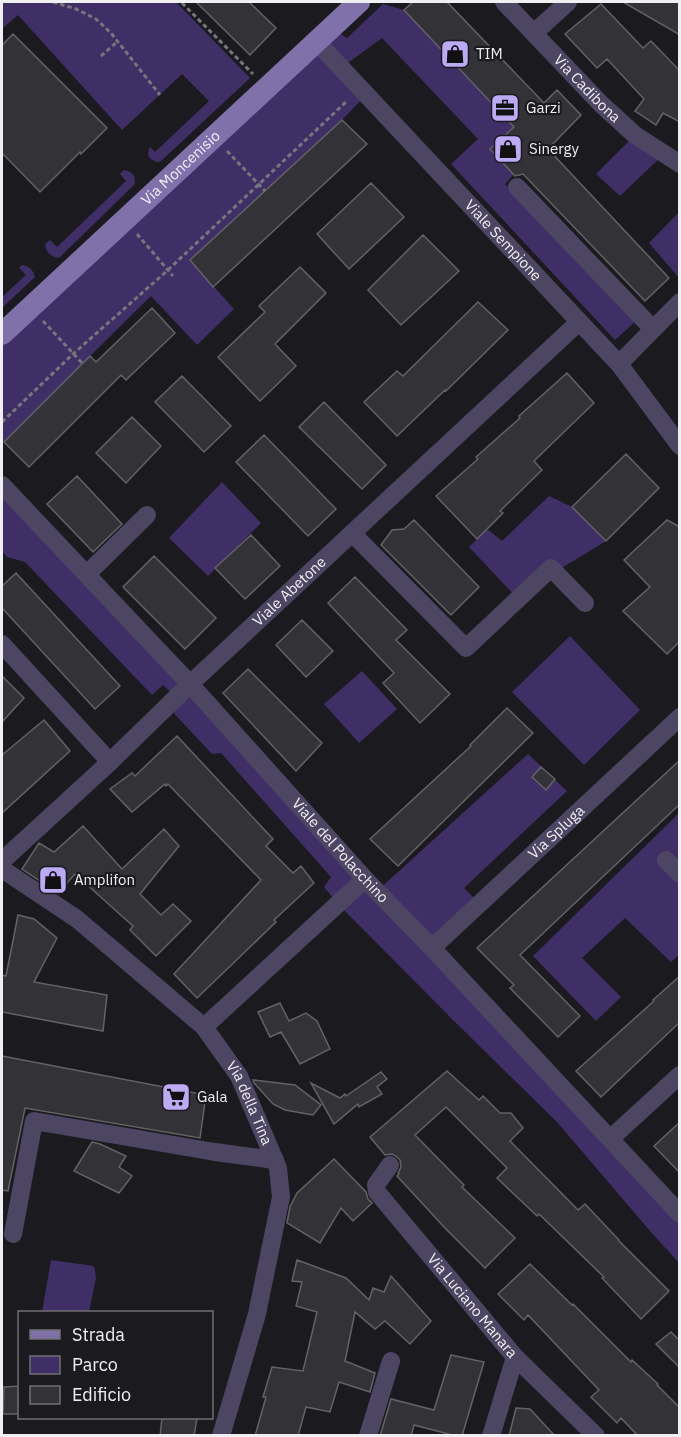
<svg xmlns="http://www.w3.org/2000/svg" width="681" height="1437" viewBox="0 0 681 1437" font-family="'IBM Plex Sans',sans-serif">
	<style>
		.green { fill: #402f67 }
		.building { fill: #333236; stroke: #636367; stroke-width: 1.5 }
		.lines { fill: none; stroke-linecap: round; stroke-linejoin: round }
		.path { stroke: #77767a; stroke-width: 3; stroke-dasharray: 4.5 3; stroke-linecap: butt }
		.minor { stroke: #4d4663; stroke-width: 18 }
		.major { stroke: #8071ab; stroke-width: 22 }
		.labels { text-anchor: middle; stroke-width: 4.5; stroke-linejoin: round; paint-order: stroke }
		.poi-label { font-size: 15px; fill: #f0eff2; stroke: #1b1a1e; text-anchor: start }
		.street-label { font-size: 15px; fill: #f0eff2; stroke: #1b1a1e }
	</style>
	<rect width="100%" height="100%" fill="#1b1a1e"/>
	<path class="green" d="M2 2H176L250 78 160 162C151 161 145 157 150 147L155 152 209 101 182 74 122 130 18 15 2 29Z
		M383 4 404 10 514 127 490 149 514 174 505 184 636 321 615 340 451 164 478 139 382 38 341 68 366 95 342 120 191 261 234 309 197 345 151 296 2 443V334L331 28 347 38Z
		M635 135 664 154 620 196 596 174Z
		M124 170C133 172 135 175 135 184L59 258C50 256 47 254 45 244L50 240 57 247 126 181 120 174Z
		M679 212V278L649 243Z
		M22 265C30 266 33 270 35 277L2 308V297L26 275 19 268Z
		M222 482 261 523 208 576 169 538Z
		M2 485 377 891 528 754 567 791 464 888 480 904 432 949 679 1214V1263L650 1231 557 1122 454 1021 338 904 324 887 331 877 221 753 212 754 167 706 176 697 163 685 152 695 25 562 7 557 2 551Z
		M549 496 572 507 606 541 555 572 518 599 469 547 487 529 502 541Z
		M570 636 640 710 584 765 512 692Z
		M362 671 397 709 359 743 324 704Z
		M679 813V955L671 962 625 918 582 958 621 997 596 1021 533 956Z
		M51 1260 94 1266 96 1278 89 1312H42Z"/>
	<path class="building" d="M196 2H249L276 28 250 55Z
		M413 2H447L544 103 557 90 581 115 548 149 669 278 645 301 523 174 515 176 490 149 514 127 404 10Z
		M623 2H680V35Z
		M601 4 643 48 651 41 680 71V122L663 113 656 125 635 111 644 99 607 59 597 68 565 34Z
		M13 34 107 128 81 154 80 152 40 192 2 153V45Z
		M342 120 367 144 213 287 190 260Z
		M371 183 404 217 349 269 317 234Z
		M423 235 459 271 401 325 368 290Z
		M300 267 326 293 275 344 296 366 260 401 218 357 265 312 259 306Z
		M478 302 508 330 446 391 445 390 397 436 364 402 397 371 403 376Z
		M152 308 175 333 126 380 121 375 29 467 4 442 90 356 96 362Z
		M567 373 594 403 534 461 542 470 500 511 503 513 477 539 436 496 478 459 476 457 520 418 519 416Z
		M182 376 231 426 204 452 155 402Z
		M324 402 386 465 362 489 299 427Z
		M132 417 161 446 126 483 96 453Z
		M264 435 336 509 308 536 236 462Z
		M626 454 659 488 606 541 572 507Z
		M77 476 122 524 93 552 47 504Z
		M414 520 479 587 451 615 381 545 392 530 404 529Z
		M667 520 680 527V641L667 654 623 611 650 587 624 560Z
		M251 535 280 566 245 599 215 568Z
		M154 556 216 618 185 649 123 587Z
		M16 573 120 686 95 709 2 608V586Z
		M355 577 407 630 396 640 450 694 420 723 383 683 394 673 328 603Z
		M302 620 333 651 306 677 276 645Z
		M248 669 322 743 296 771 223 693Z
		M2 676 24 698 2 722Z
		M507 708 533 733 398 866 370 839 471 746 470 745Z
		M44 720 70 751 2 813V755Z
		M177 736 273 839 266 846 293 873 301 866 314 883 274 920 276 922 197 998 174 974 261 880 168 784 166 786 165 784 132 812 110 789 132 773 135 776Z
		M680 760V804L520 955 580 1016 558 1037 510 988 514 985 477 948Z
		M541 767 555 779 546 790 532 777Z
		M83 826 122 869 164 829 179 846 140 894 161 915 173 904 191 921 156 956 130 930 133 926 75 874 58 893 22 869 39 843 54 852Z
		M18 915 34 919 57 938 34 982 107 995 103 1031 2 1012V975L6 976Z
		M680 976V1022L601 1097 576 1071 654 1001 653 1000Z
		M280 1003 289 1021 306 1013 317 1021 330 1049 300 1064 281 1032 270 1037 258 1012Z
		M2 1056 206 1095 200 1138 25 1108 8 1191 2 1190Z
		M447 1071 479 1100 483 1096 500 1113H511L523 1128 510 1141 578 1210 585 1204 619 1240V1241L669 1291 641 1319 602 1278 604 1277 539 1214 537 1216 497 1178 507 1168 446 1107 415 1135 464 1185 462 1187 515 1238 485 1268 445 1228 397 1176 399 1174 398 1173 401 1167 400 1160 396 1156 392 1154 385 1155 370 1137Z
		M381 1072 387 1079 377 1087 382 1094 359 1107 358 1104 334 1124 311 1083 340 1098 345 1094 346 1096Z
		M253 1080 295 1085 321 1105 313 1115 285 1110 273 1104 254 1083Z
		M680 1122V1173L654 1146Z
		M92 1142 100 1144 126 1156 119 1167 132 1176 119 1193 74 1171Z
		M334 1159 366 1192 368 1199 372 1203 353 1221 341 1208 320 1243 287 1223 290 1207 297 1193Z
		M297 1260 346 1278 369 1300 373 1288 384 1292 391 1276 431 1321 410 1344 385 1321 375 1329 355 1312 345 1361 375 1373 370 1392 339 1382 330 1412 306 1407 298 1436H255L266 1397H263L272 1367 303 1371 317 1312 296 1306 302 1282 292 1281Z
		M530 1264 572 1305 573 1304 631 1362 632 1360 658 1384 657 1385 680 1408V1436H638L621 1418 617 1423 591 1397 599 1390 528 1315 524 1320 498 1294Z
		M671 1332 680 1341V1368L656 1344Z
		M451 1355 484 1362 462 1436H456L414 1425 411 1436H380L391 1399 434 1410Z
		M20 1386V1414H3L4 1387Z
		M516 1408 530 1409 555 1436H509Z
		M162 1418H197L194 1436H160Z"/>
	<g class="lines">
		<path class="path" d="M53 2 76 9 96 19 111 33 160 95
			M182 3 253 74
			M101 56 117 42
			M227 151 265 191
			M137 234 173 276
			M43 321 83 364
			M2 422 73 354 168 270 348 100"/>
		<g class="minor">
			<path id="s1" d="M504 2 601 104 635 135 680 164"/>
			<path d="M534 33 568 2"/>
			<path id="s2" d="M317 42 619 364 680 446"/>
			<path d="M517 187 652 328"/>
			<path d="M619 364 680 302"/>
			<path id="s3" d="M2 485 190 684 365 879 432 948 680 1214"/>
			<path d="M352 533 466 648 551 568 585 603"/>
			<path d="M87 574 147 515"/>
			<path d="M2 644 110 762"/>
			<path d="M666 860 680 874"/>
			<path id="s4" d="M2 861 110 762 190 684 579 322"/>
			<path id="s5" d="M2 869 77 919 204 1027 239 1076 278 1168 281 1197 257 1314 221 1436"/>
			<path id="s6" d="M432 948 680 717"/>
			<path d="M204 1027 365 879"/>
			<path d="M610 1139 680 1075"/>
			<path id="s7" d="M390 1165 376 1185 377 1192 515 1357 596 1436"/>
			<path d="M13 1234 34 1121 215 1152 275 1160"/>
			<path d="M368 1436 391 1361"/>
			<path d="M491 1436 515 1357"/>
		</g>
		<path class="major" id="s8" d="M2 334 359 2"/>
	</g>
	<defs>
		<g id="shop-square" transform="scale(1.5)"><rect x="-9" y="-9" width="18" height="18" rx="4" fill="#bcaaf5" stroke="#1b1a1e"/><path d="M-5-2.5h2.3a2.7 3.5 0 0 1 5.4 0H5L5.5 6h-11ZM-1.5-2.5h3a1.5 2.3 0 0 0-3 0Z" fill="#111"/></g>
		<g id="office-square" transform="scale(1.5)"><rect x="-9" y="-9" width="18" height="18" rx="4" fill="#bcaaf5" stroke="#1b1a1e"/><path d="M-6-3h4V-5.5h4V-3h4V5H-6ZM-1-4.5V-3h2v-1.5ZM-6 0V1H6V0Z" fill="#111"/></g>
		<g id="supermarket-square" transform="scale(1.5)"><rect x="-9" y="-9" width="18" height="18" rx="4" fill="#bcaaf5" stroke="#1b1a1e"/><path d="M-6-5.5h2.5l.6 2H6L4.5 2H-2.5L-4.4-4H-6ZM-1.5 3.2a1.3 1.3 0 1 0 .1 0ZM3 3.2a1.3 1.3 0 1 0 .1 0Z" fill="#111"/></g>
	</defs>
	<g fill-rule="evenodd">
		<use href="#shop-square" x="455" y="54"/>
		<use href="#office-square" x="505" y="108"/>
		<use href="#shop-square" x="508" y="149"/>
		<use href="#shop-square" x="53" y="880"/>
		<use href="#supermarket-square" x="176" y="1097"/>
	</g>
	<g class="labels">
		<g class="poi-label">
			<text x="476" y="59">TIM</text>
			<text x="526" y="113">Garzi</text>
			<text x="529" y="154">Sinergy</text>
			<text x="74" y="885">Amplifon</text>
			<text x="197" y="1102">Gala</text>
		</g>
		<g class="street-label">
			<text dy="5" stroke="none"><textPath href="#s1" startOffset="120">Via Cadibona</textPath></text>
			<text dy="5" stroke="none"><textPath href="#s8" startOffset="244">Via Moncenisio</textPath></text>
			<text dy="5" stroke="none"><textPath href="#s2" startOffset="272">Viale Sempione</textPath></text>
			<text dy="5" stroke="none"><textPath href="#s4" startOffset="394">Viale Abetone</textPath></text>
			<text dy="5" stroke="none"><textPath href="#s6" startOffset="170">Via Spluga</textPath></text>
			<text dy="5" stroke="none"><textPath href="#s3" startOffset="498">Viale del Polacchino</textPath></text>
			<text dy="5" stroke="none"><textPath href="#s5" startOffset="346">Via della Tina</textPath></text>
			<text dy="5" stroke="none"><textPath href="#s7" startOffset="180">Via Luciano Manara</textPath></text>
		</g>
	</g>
	<rect width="681" height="1437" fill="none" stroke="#f0eff2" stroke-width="6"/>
	<rect x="18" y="1311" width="195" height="108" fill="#1b1a1e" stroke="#706f73" stroke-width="1.5"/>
	<rect x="30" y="1330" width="30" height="9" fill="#8071ab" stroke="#706f73" stroke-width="1.5"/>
	<text x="72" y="1341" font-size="18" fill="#f0eff2">Strada</text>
	<rect x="30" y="1356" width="30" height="18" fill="#402f67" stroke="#706f73" stroke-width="1.5"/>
	<text x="72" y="1371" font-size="18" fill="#f0eff2">Parco</text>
	<rect x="30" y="1386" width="30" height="18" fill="#333236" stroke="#706f73" stroke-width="1.5"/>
	<text x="72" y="1401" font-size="18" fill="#f0eff2">Edificio</text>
</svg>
